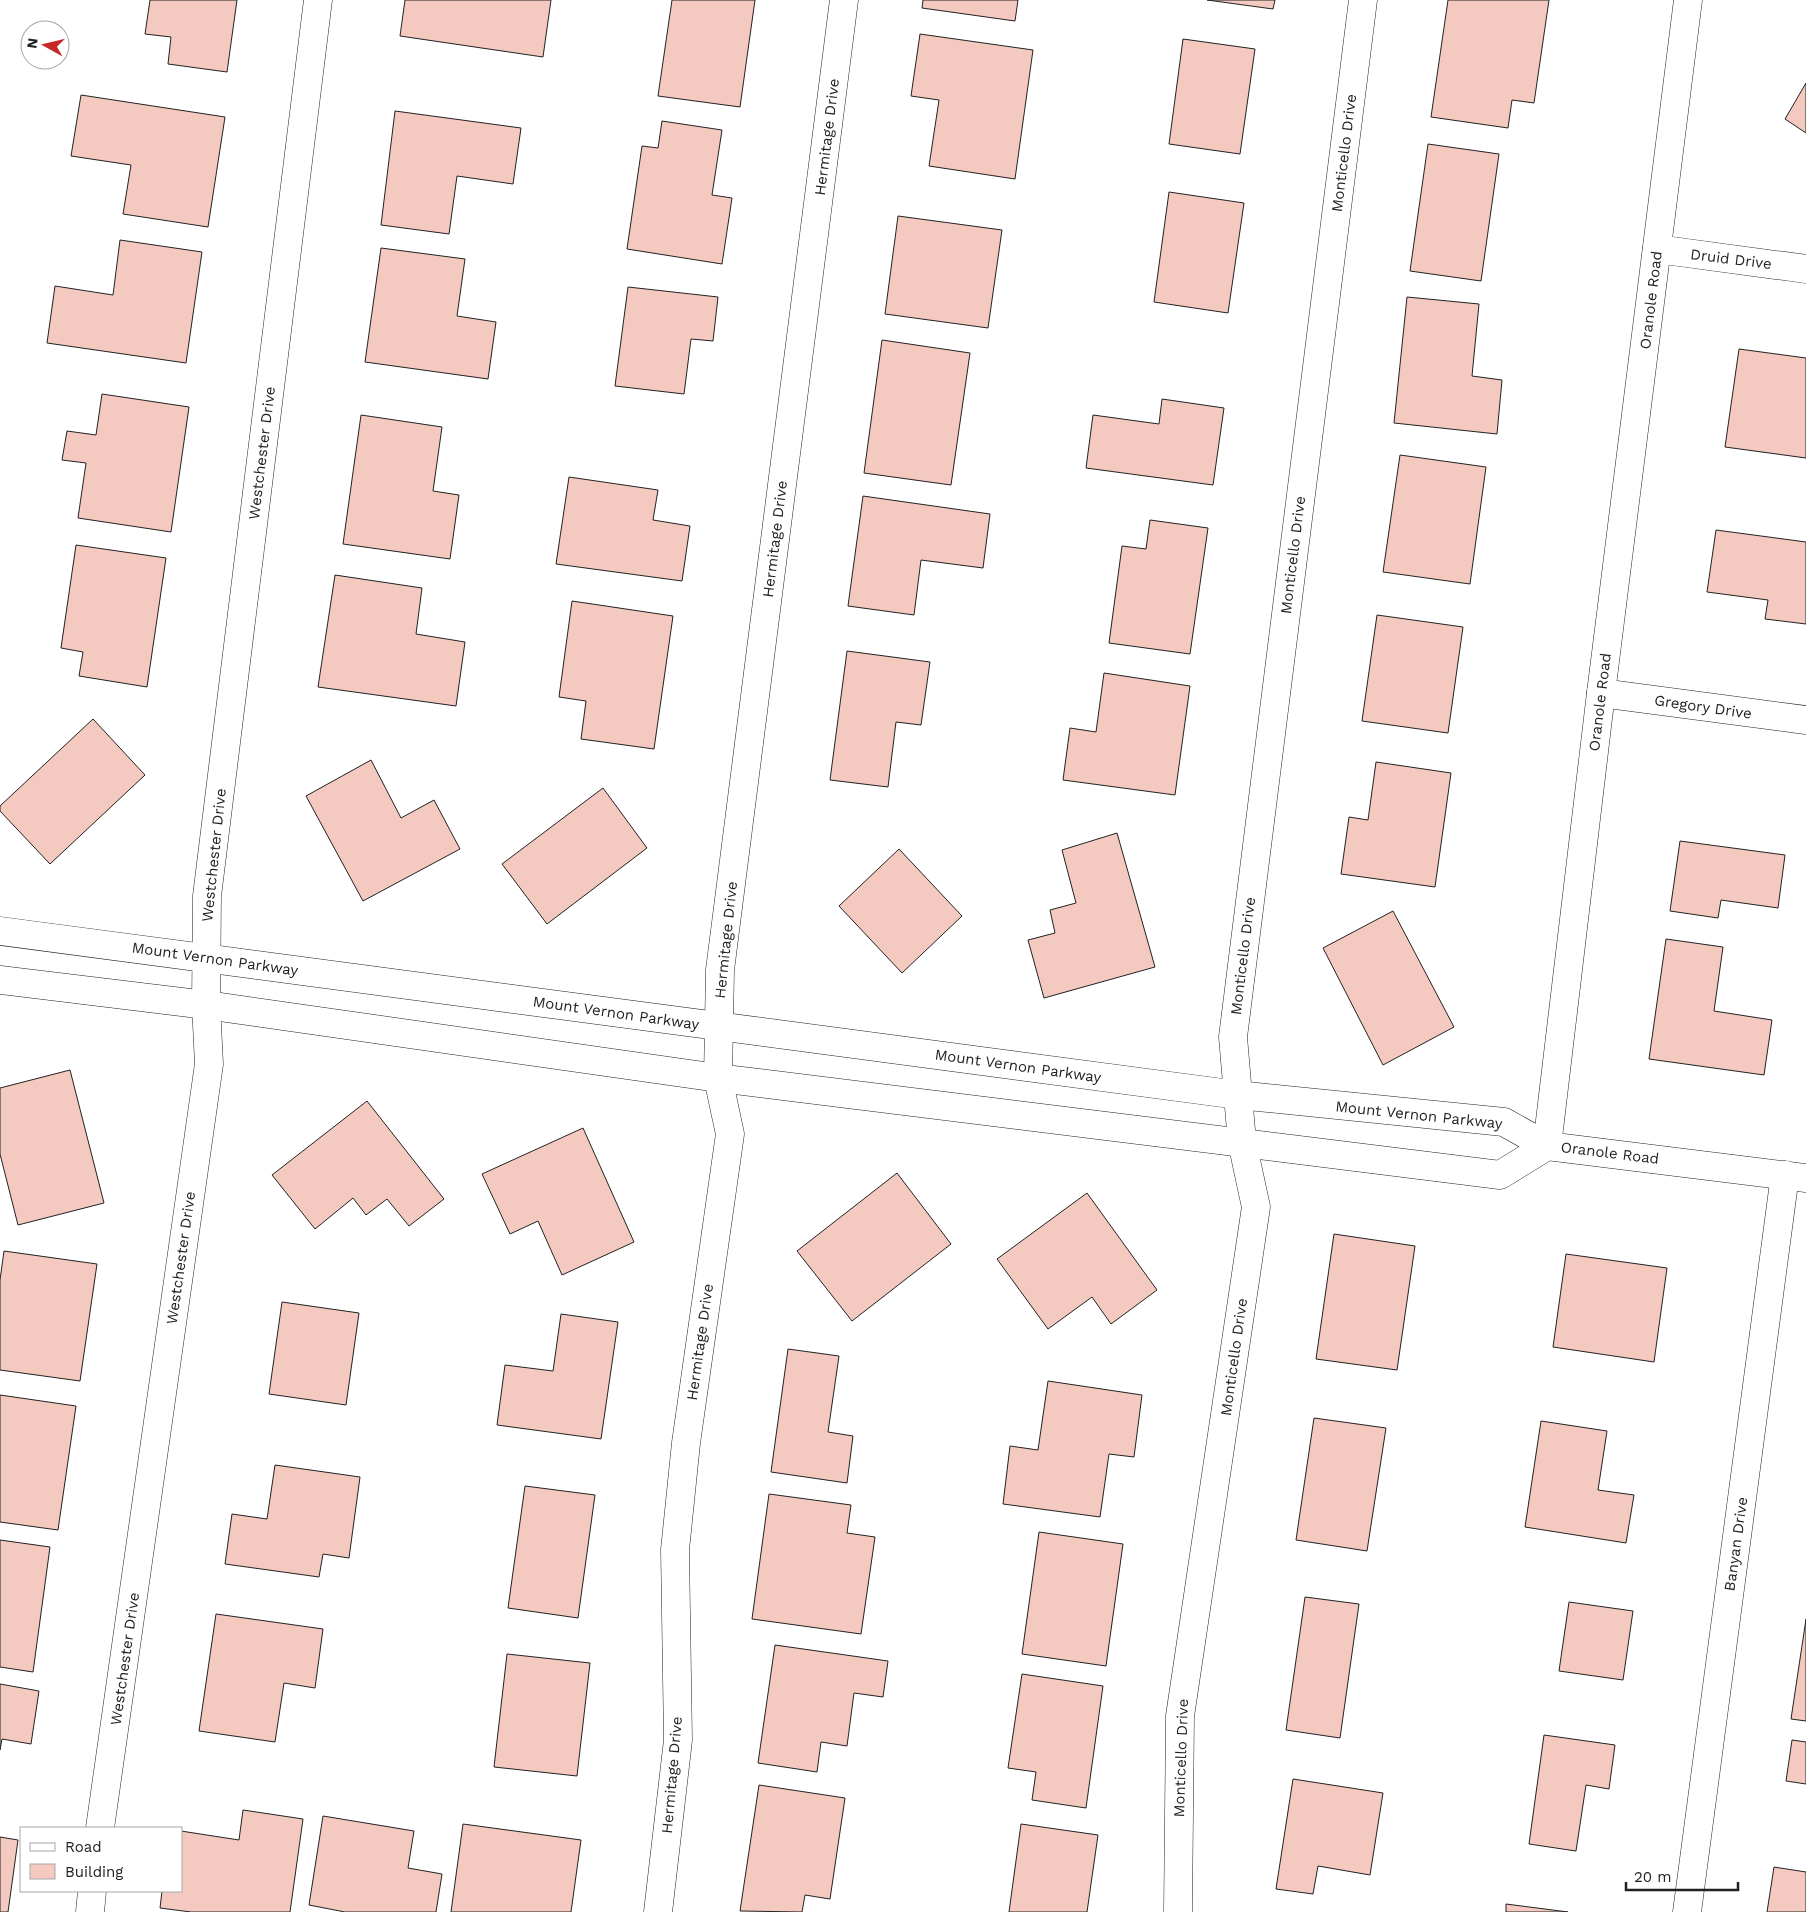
<svg xmlns="http://www.w3.org/2000/svg" width="1806" height="1912" viewBox="0 0 1806 1912" font-family="'Work Sans',sans-serif">
	<style>
		.building { fill: #f3c9c0; stroke: #222 }
		.lines { fill: none; stroke-linecap: round; stroke-linejoin: round }
		.street-casing { stroke: #222; stroke-width: 29 }
		.secondary-casing { stroke: #222; stroke-width: 29 }
		.street { stroke: #fff; stroke-width: 28 }
		.secondary { stroke: #fff; stroke-width: 28 }
		.labels { text-anchor: middle; stroke-width: 4; stroke-linejoin: round; paint-order: stroke }
		.street-label { font-size: 15px; fill: #222; stroke: #fff }
	</style>
	<rect width="100%" height="100%" fill="#fff"/>
	<path class="building" d="M150 0H237L227 72 168 64 171 37 145 34Z
		M405 0H551L543 57 400 36Z
		M672 0H755L740 107 658 96Z
		M923 0H1018L1015 21 922 8Z
		M1207 0H1275L1273 9Z
		M1448 0H1549L1534 103 1512 100 1508 128 1431 117Z
		M920 34 1033 50 1015 179 929 166 939 100 911 96Z
		M1183 39 1255 49 1240 154 1169 144Z
		M1806 83V133L1785 119Z
		M81 95 225 117 208 227 123 214 131 165 71 156Z
		M395 111 521 128 513 184 457 176 449 234 381 225Z
		M662 121 722 130 712 195 732 198 722 264 627 249 642 146 658 148Z
		M1428 144 1499 154 1481 281 1410 271Z
		M1169 192 1244 203 1228 313 1154 302Z
		M898 216 1002 230 988 328 885 314Z
		M120 240 202 252 186 363 47 343 55 286 113 295Z
		M381 248 465 259 457 316 496 322 488 379 365 362Z
		M628 287 718 297 713 341 691 339 684 394 615 386Z
		M1407 297 1479 304 1472 376 1502 380 1497 434 1394 423Z
		M882 340 970 353 951 485 864 473Z
		M1739 349 1806 358V458L1725 447Z
		M102 394 189 407 171 532 78 518 86 463 62 460 67 431 96 435Z
		M1162 399 1224 408 1213 485 1086 468 1093 415 1159 424Z
		M361 415 442 427 433 491 459 495 450 559 343 544Z
		M1400 455 1486 467 1470 584 1383 572Z
		M569 477 658 490 653 520 690 526 682 581 556 564Z
		M863 496 990 514 983 568 921 560 914 615 848 606Z
		M1150 520 1208 528 1190 654 1109 643 1122 546 1146 549Z
		M1716 530 1806 542V624L1765 619 1768 600 1707 592Z
		M76 545 166 558 147 687 79 676 83 652 61 648Z
		M335 575 422 588 416 634 465 642 456 706 318 687Z
		M572 601 673 616 654 749 581 739 586 701 559 697Z
		M1377 615 1463 627 1448 733 1362 721Z
		M847 651 930 662 921 725 896 722 888 787 830 780Z
		M1104 673 1190 686 1175 795 1063 780 1070 728 1096 732Z
		M93 719 145 775 50 864 0 811V806Z
		M371 760 401 818 434 800 460 849 363 901 306 796Z
		M1376 762 1451 773 1435 887 1341 874 1349 817 1368 820Z
		M603 788 647 848 547 924 502 864Z
		M1117 833 1155 967 1044 998 1028 940 1055 933 1050 910 1076 903 1062 850Z
		M1680 841 1785 855 1778 908 1721 900 1718 918 1670 911Z
		M899 849 962 916 902 973 839 906Z
		M1393 911 1454 1027 1383 1065 1323 948Z
		M1666 939 1723 947 1714 1011 1772 1020 1764 1075 1649 1059Z
		M70 1070 104 1203 18 1225 0 1154V1088Z
		M367 1101 444 1199 409 1226 387 1199 366 1215 353 1198 315 1229 272 1175Z
		M583 1128 634 1242 562 1275 538 1221 510 1234 482 1174Z
		M897 1173 951 1244 852 1321 797 1251Z
		M1087 1193 1157 1290 1111 1324 1092 1297 1048 1329 997 1259Z
		M1334 1234 1415 1246 1397 1370 1316 1359Z
		M4 1251 97 1264 80 1381 0 1370V1280Z
		M1566 1254 1667 1268 1654 1362 1553 1347Z
		M282 1302 359 1313 346 1405 269 1394Z
		M561 1314 618 1322 601 1439 497 1425 505 1365 553 1371Z
		M788 1349 839 1356 828 1432 853 1436 847 1483 771 1472Z
		M1048 1381 1142 1395 1134 1457 1109 1454 1100 1517 1003 1504 1010 1446 1038 1450Z
		M0 1395 76 1406 58 1530 0 1522Z
		M1314 1418 1386 1428 1367 1551 1296 1540Z
		M1541 1421 1607 1431 1598 1490 1634 1495 1626 1543 1525 1527Z
		M275 1465 360 1477 349 1558 323 1554 319 1577 225 1564 232 1514 267 1519Z
		M525 1486 595 1495 578 1618 508 1608Z
		M769 1494 851 1505 847 1533 875 1537 861 1634 752 1619Z
		M1039 1532 1123 1544 1106 1666 1022 1654Z
		M0 1540 50 1547 33 1672 0 1667Z
		M1305 1597 1359 1604 1340 1738 1286 1730Z
		M1569 1602 1633 1611 1623 1680 1559 1671Z
		M216 1614 323 1629 315 1688 284 1683 275 1742 199 1731Z
		M1806 1619V1721L1791 1719Z
		M775 1645 888 1661 883 1697 854 1693 847 1746 821 1742 817 1772 758 1763Z
		M507 1654 590 1663 577 1776 494 1767Z
		M1022 1674 1103 1686 1086 1808 1032 1800 1036 1772 1008 1768Z
		M0 1684 39 1691 31 1744 2 1739 0 1750Z
		M1544 1735 1615 1745 1609 1789 1586 1785 1576 1851 1529 1844Z
		M1792 1740 1806 1742V1784L1786 1781Z
		M1293 1779 1383 1793 1370 1875 1318 1866 1313 1894 1276 1889Z
		M759 1785 845 1798 830 1899 805 1895 802 1912 740 1911Z
		M243 1810 303 1819 290 1912H191L160 1908 162 1891H181V1831L239 1840Z
		M323 1816 414 1831 408 1868 442 1874 436 1912H345L309 1905Z
		M463 1824 581 1840 571 1912H451Z
		M1021 1824 1098 1835 1087 1912H1009Z
		M0 1837 18 1840 8 1912H0Z
		M1774 1867 1806 1872V1912H1767Z
		M1506 1904 1568 1912H1506Z"/>
	<g class="lines">
		<g class="street-casing">
			<path id="street" d="M1657 249 1806 269
				M1601 693 1806 720
				M100 1828 209 1064 206 1005 207 896 318 0
				M90 1912 92 1891
				M658 1912 678 1740 675 1550 686 1443 730 1134 718 1078 720 970 844 0
				M1178 1912 1180 1716 1256 1207 1242 1142 1233 1037 1363 0
				M1687 1912 1785 1175"/>
		</g>
		<g class="secondary-casing">
			<path id="secondary" d="M0 931 1238 1095 1504 1122 1547 1146 1806 1178
				M0 980 206 1005 718 1078 1500 1175 1547 1146
				M1547 1146 1601 693 1688 0"/>
		</g>
		<use href="#street" class="street"/>
		<use href="#secondary" class="secondary"/>
	</g>
	<g class="labels">
		<g class="street-label">
			<text transform="translate(827 137) rotate(-83)" y="5">Hermitage Drive</text>
			<text transform="translate(1344 153) rotate(-83)" y="5">Monticello Drive</text>
			<text transform="translate(1731 259) rotate(7)" y="5">Druid Drive</text>
			<text transform="translate(1651 300) rotate(-83)" y="5">Oranole Road</text>
			<text transform="translate(262 453) rotate(-83)" y="5">Westchester Drive</text>
			<text transform="translate(775 539) rotate(-83)" y="5">Hermitage Drive</text>
			<text transform="translate(1293 555) rotate(-83)" y="5">Monticello Drive</text>
			<text transform="translate(1600 702) rotate(-83)" y="5">Oranole Road</text>
			<text transform="translate(1703 707) rotate(8)" y="5">Gregory Drive</text>
			<text transform="translate(214 855) rotate(-84)" y="5">Westchester Drive</text>
			<text transform="translate(726 940) rotate(-84)" y="5">Hermitage Drive</text>
			<text transform="translate(1243 956) rotate(-83)" y="5">Monticello Drive</text>
			<text transform="translate(215 959) rotate(8)" y="5">Mount Vernon Parkway</text>
			<text transform="translate(616 1013) rotate(8)" y="5">Mount Vernon Parkway</text>
			<text transform="translate(1018 1066) rotate(8)" y="5">Mount Vernon Parkway</text>
			<text transform="translate(1419 1115) rotate(6)" y="5">Mount Vernon Parkway</text>
			<text transform="translate(1610 1153) rotate(7)" y="5">Oranole Road</text>
			<text transform="translate(181 1258) rotate(-82)" y="5">Westchester Drive</text>
			<text transform="translate(700 1342) rotate(-82)" y="5">Hermitage Drive</text>
			<text transform="translate(1234 1357) rotate(-82)" y="5">Monticello Drive</text>
			<text transform="translate(1736 1544) rotate(-82)" y="5">Banyan Drive</text>
			<text transform="translate(125 1659) rotate(-82)" y="5">Westchester Drive</text>
			<text transform="translate(1181 1758) rotate(-88)" y="5">Monticello Drive</text>
			<text transform="translate(672 1775) rotate(-85)" y="5">Hermitage Drive</text>
		</g>
	</g>
	<rect x="20" y="1827" width="162" height="65" fill="#ffffff" stroke="#a7a7a7"/>
	<rect x="30" y="1843" width="25" height="8" fill="#ffffff" stroke="#a7a7a7"/>
	<text x="65" y="1852" font-size="15" fill="#222222">Road</text>
	<rect x="30" y="1864" width="25" height="15" fill="#f3c9c0" stroke="#a7a7a7"/>
	<text x="65" y="1877" font-size="15" fill="#222222">Building</text>
	<g transform="translate(45 45) rotate(278)"><circle r="24" fill="#ffffff" stroke="#a7a7a7"/>
	<path d="M0-4L9 19L0 12L-9 19Z" fill="#c62828"/>
	<text y="-8" font-size="14" font-weight="bold" text-anchor="middle" fill="#222222">N</text>
	</g>
	<path d="M1626 1882v8h112v-8" fill="none" stroke="#222222" stroke-width="2.5"/>
	<text x="1634" y="1882" font-size="15" fill="#222222" stroke="#ffffff" stroke-width="4" paint-order="stroke">20 m</text>
</svg>
